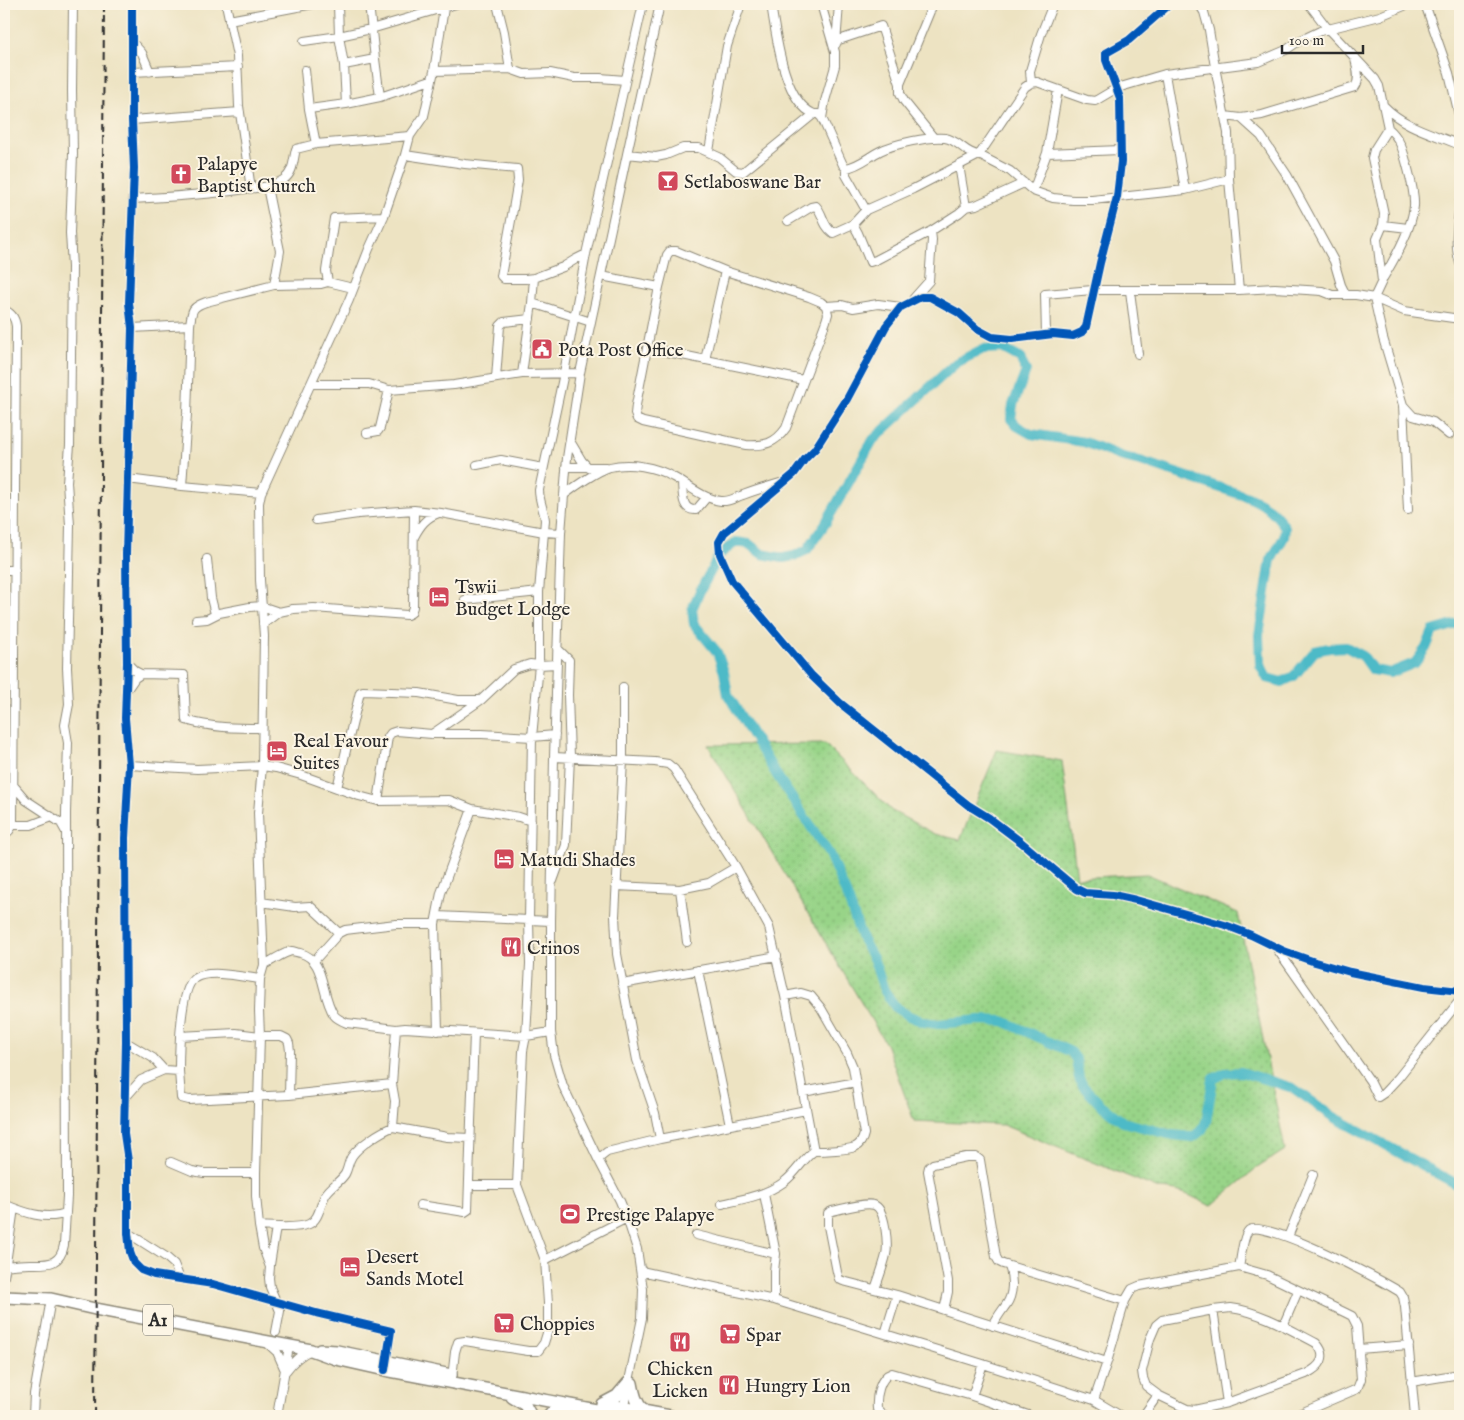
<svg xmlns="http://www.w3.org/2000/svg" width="1464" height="1420" viewBox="0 0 1464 1420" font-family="'IM FELL English',serif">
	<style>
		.grass { fill: url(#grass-dots); stroke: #62805a }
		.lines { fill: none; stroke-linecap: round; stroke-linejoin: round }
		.river { stroke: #4dbac7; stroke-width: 10 }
		.minor-casing { stroke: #8c8776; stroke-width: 10 }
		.highway-casing { stroke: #8c8776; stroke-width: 14 }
		.minor { stroke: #fff; stroke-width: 8 }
		.highway { stroke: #fff; stroke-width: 11 }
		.rail { stroke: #2b2b2b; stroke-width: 2; stroke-dasharray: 8 4; stroke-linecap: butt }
		.cycleway-casing { stroke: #fcf5e5; stroke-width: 11 }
		.cycleway { stroke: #0057b8; stroke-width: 8 }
		.labels { text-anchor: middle; stroke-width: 4; stroke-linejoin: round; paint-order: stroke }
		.shield { fill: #fcf5e5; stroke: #6a6863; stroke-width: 1 }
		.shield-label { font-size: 18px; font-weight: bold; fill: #2b2b2b }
		.poi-label { font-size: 19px; fill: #2b2b2b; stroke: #fcf5e5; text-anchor: start }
	</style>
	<defs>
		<pattern id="grass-dots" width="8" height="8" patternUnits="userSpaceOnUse" patternTransform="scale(1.25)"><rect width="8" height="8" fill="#98d488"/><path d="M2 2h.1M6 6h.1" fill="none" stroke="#83b676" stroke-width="1.8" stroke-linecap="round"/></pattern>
	</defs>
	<rect width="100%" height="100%" fill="#fcf5e5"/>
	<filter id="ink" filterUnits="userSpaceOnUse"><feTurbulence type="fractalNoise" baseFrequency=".02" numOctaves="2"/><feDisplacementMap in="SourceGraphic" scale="10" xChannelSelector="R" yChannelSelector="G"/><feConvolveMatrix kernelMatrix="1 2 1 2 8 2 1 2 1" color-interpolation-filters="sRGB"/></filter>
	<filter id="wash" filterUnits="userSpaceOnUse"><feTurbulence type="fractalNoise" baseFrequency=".0096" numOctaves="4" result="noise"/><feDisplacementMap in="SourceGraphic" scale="20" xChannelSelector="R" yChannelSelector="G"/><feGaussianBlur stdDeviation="1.12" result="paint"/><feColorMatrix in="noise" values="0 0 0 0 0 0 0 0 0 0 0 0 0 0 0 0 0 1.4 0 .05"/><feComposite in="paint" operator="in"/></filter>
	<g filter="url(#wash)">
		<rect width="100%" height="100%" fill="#ede3c2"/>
		<path class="grass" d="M825 744 892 811 935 834 960 840 997 750 1062 761 1077 878 1147 874 1238 913 1285 1150 1254 1170 1211 1206C1191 1196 1182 1190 1159 1189L1003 1125 914 1121 887 1046 708 745Z"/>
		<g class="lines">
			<path class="river" d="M1460 623 1433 631 1426 648 1415 663 1390 673 1373 670 1363 656 1346 647 1329 648 1315 651 1294 676 1282 682 1267 678 1260 665 1259 635 1271 560 1284 537 1285 527C1274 511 1266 505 1248 497L1140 461 1120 456 1084 442 1031 434 1017 426 1011 419 1013 405 1026 371 1020 358 1002 348 983 349 956 363 873 440 825 524 807 550 794 556 783 558 762 554 749 544 736 542 720 554 700 591 692 609 694 624 717 652 724 672 728 695 776 774 829 854 847 896 862 939 874 960 884 990 896 1008 909 1016 924 1022 938 1024 979 1020 1003 1021 1071 1052 1076 1059 1079 1078 1083 1086 1100 1104 1123 1122 1172 1135 1193 1137 1202 1130 1206 1122 1213 1079 1225 1073 1241 1072 1293 1088 1334 1117 1460 1186"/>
		</g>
	</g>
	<g filter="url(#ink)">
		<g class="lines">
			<g class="minor-casing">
				<path id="minor" d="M132 4V120L134 168 129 303 132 328 126 554 127 663 125 718 129 765 125 838 126 1042 124 1134 128 1161V1233L130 1252 134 1263 141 1270 154 1275 213 1284 316 1313 391 1331 386 1366
					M226 4 237 56 239 106 251 189
					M497 4 504 32 510 69
					M771 4C776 34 783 101 814 114
					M821 4 835 52V66L825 101 822 118
					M1170 4 1129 40 1106 53V60L1120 98 1121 162 1117 197 1100 263 1086 327 1082 332 1073 336 1053 334 1012 339 992 337 977 329 959 313 930 297H921L901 307 886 326 847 399 815 449 805 459 794 474 724 533 719 542 720 554 732 581 812 676 840 703 968 805 989 818 1021 842 1077 889 1085 893 1113 895 1136 900 1225 925 1251 935 1284 951 1315 962 1350 972 1424 987 1460 991
					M1199 4 1204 12 1209 30 1215 67 1228 133 1229 179 1239 290
					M1309 4 1328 29 1375 79 1379 86 1388 128 1374 150 1372 158 1384 214 1383 225 1377 239 1382 281 1374 298 1383 338 1403 405 1408 510
					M1425 4 1449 73 1460 119
					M229 20 313 4
					M304 41 339 36 371 29 456 4
					M836 41 881 26 900 84
					M132 42 142 53 150 72
					M836 44 839 4
					M375 59 380 97
					M344 65 375 59 369 4
					M305 70 309 109
					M434 71 510 69 524 74 550 73 574 78H600L625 80
					M132 72 238 67
					M1165 74 1185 190
					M1031 83 1030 71 1041 34 1053 4
					M346 104 380 97 431 80
					M1384 106C1404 127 1434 134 1460 145
					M1225 116 1241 118 1262 115 1355 87C1361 79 1356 66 1355 57
					M1241 118 1261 136 1287 175 1334 261 1341 285 1346 295
					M132 120 240 112
					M933 137 904 101 900 93V84L933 4
					M316 144 309 109 346 104 344 65 339 36 338 4
					M709 151 727 46 741 4
					M1047 153 1120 150
					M627 154 656 157 666 155 683 148H699L719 157 736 171 743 172 814 114H818L822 118 843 165 846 168C859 166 868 157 880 151 894 144 930 136 945 138 959 140 965 154 979 155L1025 87 1031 83 1037 82 1087 100 1095 101 1117 88 1165 74 1258 62 1286 50 1299 41 1320 31 1380 16 1409 4
					M405 155 465 164 517 169 518 180 512 215 501 276 504 279H525L534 278 532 303 522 374
					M959 165 966 207
					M846 168V175L866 210
					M267 187 280 251 274 285
					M1033 191 1047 153 1058 90
					M132 199C168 197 203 195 239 190 253 188 270 188 283 180 294 173 293 160 296 149L316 144 410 136
					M1460 200C1459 220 1453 243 1460 263
					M788 221 811 207 816 206C824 215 822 225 833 233L853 224 866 210 913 189 979 155 1010 171 1033 191 1053 198 1073 200H1092L1185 190 1229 179
					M853 224 858 233 870 262 876 260 931 231 959 213 966 207 976 205 1024 183
					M1383 225 1408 228
					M601 276 659 287
					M534 278 563 267 576 259 586 254
					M1382 280C1394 260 1412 229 1414 206 1415 193 1410 177 1407 165 1403 150 1400 138 1388 128
					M328 282 326 271 334 218 384 216
					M1130 291 1138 354
					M913 299 929 281 932 240 931 231
					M532 303 591 322
					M826 306 828 314 826 321 786 428C775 444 764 446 746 445L643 422 637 419 635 414 636 405 659 287 667 255 670 251H676L725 271 809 297 821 302 826 306 842 305 853 308 878 304 901 307
					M4 310C12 313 15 318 16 326L13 825 9 831 4 833
					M132 328 190 325
					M1046 335 1045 294 1093 290H1239L1275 288 1291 289 1322 291 1332 295H1356L1374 298 1404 311 1460 319
					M648 348 803 380
					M705 360 725 271
					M496 378 500 326 504 322 530 319
					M311 384H369L389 390 454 385 522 374 580 373
					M1403 405 1413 416 1433 422 1449 435
					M367 433 378 431 380 428 389 390
					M570 441 582 461 589 468
					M477 465 501 460 543 468
					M566 467H606
					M128 479 182 486
					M682 483C683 493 681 511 696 510L707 497
					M261 493 182 486 187 414 190 325C192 311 191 307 206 302L274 285 321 284 328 282 353 288
					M564 495C574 487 597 471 610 467 630 462 656 467 673 477 688 485 704 499 721 501 729 502 736 497 743 495 755 490 767 487 780 483
					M316 520 358 514 414 510 441 513 544 532 561 533
					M414 537C420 526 426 517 439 513
					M207 559 211 598 215 614
					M4 570H15
					M465 600 539 592
					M196 620 207 619 219 613 250 607 261 606 279 612 293 609 314 608 407 615 411 613 413 607 414 510
					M263 624 279 612
					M127 663 135 671 141 674 184 675 186 720C211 728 236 728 262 728
					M623 687V760L615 916 617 954 637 1060 655 1113 660 1139
					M126 691 135 678 141 674
					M432 734 481 700 514 669 530 664 539 665 557 664
					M554 757 655 762 668 764 674 769 736 867 769 927 785 996 814 1151
					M129 765 197 769 262 766 276 768 301 775 359 796 378 801 449 800 472 809 519 817 531 821
					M14 786 26 800 61 823 66 832
					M337 788 360 692 363 691 419 693 458 700H481
					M378 801 388 737 391 733 397 731 432 734H482L532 737 555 735
					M13 825H31L52 817
					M553 881 566 845 570 757 568 695 569 660 557 648
					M616 886 680 889 709 883 736 867
					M680 889 687 942
					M261 902 295 907 310 906 339 933
					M437 916 551 921
					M1277 949 1370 1081 1378 1097 1384 1093 1398 1078 1460 1000
					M314 961 339 933 345 930 396 924H435
					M264 965C271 961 285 952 292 951 293 951 299 953 300 953 326 959 320 994 334 1015 337 1019 342 1021 347 1023L396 1029 405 1028 526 1036 551 1032
					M698 970 730 1125
					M622 984 777 956
					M438 1031 435 924 441 893 472 809
					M180 1036 236 1033 260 1036H281L287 1039 289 1043 290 1051 289 1095
					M126 1042 153 1058 164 1070
					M179 1071C179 1052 180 987 195 978 209 969 244 977 260 979
					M803 1092 856 1082
					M125 1098 141 1080 164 1070 179 1071 181 1098 189 1100 289 1095 392 1084
					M393 1127 395 1101 392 1084 396 1029
					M598 1159 607 1152 660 1139 806 1110
					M171 1162 192 1171 204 1173H256
					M469 1185H517
					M764 1194 776 1254 774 1271V1300
					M4 1204C23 1212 46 1221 66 1213
					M722 1204C744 1199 766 1195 784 1182 796 1173 803 1159 814 1151 824 1151 848 1150 855 1147 861 1144 863 1139 864 1134L853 1067 847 1053 821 1008 811 996 801 993 785 996
					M420 1205 465 1212 468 1210 474 1033
					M259 1226C272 1227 298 1229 309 1224 320 1219 320 1203 326 1194 331 1186 340 1182 345 1174 348 1169 348 1162 352 1156 359 1146 381 1131 393 1127L447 1137 470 1138
					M128 1233 166 1257 174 1264 180 1279
					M696 1235 776 1254
					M1288 1237 1313 1175
					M545 1260 627 1218
					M270 1265 276 1227
					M5 1266C13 1265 21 1264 30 1264 47 1264 60 1266 64 1245L67 1196 66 813 68 743 65 725 69 704 67 668 70 525 67 482 70 445 72 267 70 233 73 154 72 90 73 4
					M1239 1267C1241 1259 1243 1235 1249 1230 1265 1219 1382 1280 1400 1292L1403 1297 1405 1307 1415 1416
					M641 1271 774 1300 983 1364 1094 1400 1121 1416
					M4 1277 14 1208
					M875 1289C879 1278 883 1267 886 1255 888 1245 886 1209 874 1205 865 1202 842 1209 832 1211L828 1213V1226L837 1272 839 1279 843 1281 897 1295 1107 1362
					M1231 1308C1261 1312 1289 1329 1316 1343 1329 1357 1320 1367 1306 1374L1227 1403 1194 1410 1187 1409 1158 1395 1146 1386 1143 1378 1142 1371 1150 1339 1156 1325 1162 1320 1213 1310Z
					M944 1310 948 1292V1281L928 1171 929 1167 933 1164 966 1157H976L980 1160 996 1257 999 1262 1003 1264 1125 1301
					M1213 1310 1227 1403
					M993 1326C996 1318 1001 1312 1006 1305 1014 1294 1013 1278 1009 1266
					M1283 1326 1298 1291
					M276 1332 280 1311 270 1287 269 1278 270 1267 263 1248 259 1226 256 1196V1173L260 1036 259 1011 260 979 264 965 258 813 262 766 264 636 260 580 259 503 261 493 349 300 369 249 384 216 405 155 410 136 424 116 434 71 444 8 443 4
					M885 1334 897 1295
					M266 1342 277 1352 284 1368
					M1359 1349 1409 1345
					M286 1371C293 1361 300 1355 311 1350
					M452 1378 455 1352 458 1342 465 1341 528 1351H538L544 1343 548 1330V1303L545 1260 517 1185 523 1051 526 1036 530 964 529 920 532 737 539 665V592L545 520C544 510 539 501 539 490L564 373 586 254 643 4
					M1411 1382 1460 1374
					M972 1396 983 1364
					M1094 1400 1107 1362 1125 1301 1132 1289 1139 1286 1239 1267 1267 1275 1346 1313 1352 1316 1357 1326 1361 1379 1357 1389 1294 1416
					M623 1410 642 1318 643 1289 637 1249 627 1218 620 1201 598 1159 563 1086 554 1055 551 1032V921L554 757 561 533 567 458 580 373 627 154 660 4
					M33 1416 34 1394 51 1299
					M277 1416 289 1346
					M884 1416 877 1409C876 1397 879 1377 892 1373L972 1396 1031 1416
					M1143 1416 1158 1395"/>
			</g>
			<g class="highway-casing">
				<path id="highway" d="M4 1297 51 1299 95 1309 311 1350 336 1359 385 1370 628 1416
					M320 1350 337 1351 451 1375
					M632 1383C634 1394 636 1403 644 1411
					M512 1397 525 1405 531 1416
					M602 1404 617 1396 628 1383
					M610 1405 670 1416
					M549 1416 555 1409 568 1407"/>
			</g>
			<use href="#minor" class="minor"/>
			<use href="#highway" class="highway"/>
			<path class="rail" d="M95 1416 104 4"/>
			<g class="cycleway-casing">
				<path id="cycleway" d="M132 4V120L134 168 129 303 132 328 126 554 127 663 125 718 129 765 125 838 126 1042 124 1134 128 1161V1233L130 1252 134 1263 141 1270 154 1275 213 1284 316 1313 391 1331 385 1370
					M1170 4 1129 40 1106 53V60L1120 98 1121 162 1117 197 1100 263 1086 327 1082 332 1073 336 1053 334 1012 339 992 337 977 329 959 313 930 297H921L901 307 886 326 847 399 815 449 805 459 794 474 724 533 719 542 720 554 732 581 812 676 840 703 968 805 989 818 1021 842 1077 889 1085 893 1113 895 1136 900 1225 925 1251 935 1284 951 1315 962 1350 972 1424 987 1460 991"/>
			</g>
			<use href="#cycleway" class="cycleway"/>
		</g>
	</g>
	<defs>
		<g id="church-square" transform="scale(1.125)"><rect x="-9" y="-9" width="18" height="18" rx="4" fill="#d1495b" stroke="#fcf5e5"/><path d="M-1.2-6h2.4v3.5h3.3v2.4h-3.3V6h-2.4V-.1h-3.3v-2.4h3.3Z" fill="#fff"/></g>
		<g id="bar-square" transform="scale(1.125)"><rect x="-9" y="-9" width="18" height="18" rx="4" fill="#d1495b" stroke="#fcf5e5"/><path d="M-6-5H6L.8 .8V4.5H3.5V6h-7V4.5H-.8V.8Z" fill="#fff"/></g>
		<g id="civic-square" transform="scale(1.125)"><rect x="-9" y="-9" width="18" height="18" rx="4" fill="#d1495b" stroke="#fcf5e5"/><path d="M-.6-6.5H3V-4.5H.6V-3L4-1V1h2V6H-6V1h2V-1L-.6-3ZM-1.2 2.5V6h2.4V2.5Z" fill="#fff"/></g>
		<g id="hotel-square" transform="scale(1.125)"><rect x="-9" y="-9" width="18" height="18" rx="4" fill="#d1495b" stroke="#fcf5e5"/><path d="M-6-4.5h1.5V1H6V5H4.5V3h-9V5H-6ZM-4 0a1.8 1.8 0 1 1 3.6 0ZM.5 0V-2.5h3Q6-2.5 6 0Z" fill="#fff"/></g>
		<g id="restaurant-square" transform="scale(1.125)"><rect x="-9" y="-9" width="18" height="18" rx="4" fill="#d1495b" stroke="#fcf5e5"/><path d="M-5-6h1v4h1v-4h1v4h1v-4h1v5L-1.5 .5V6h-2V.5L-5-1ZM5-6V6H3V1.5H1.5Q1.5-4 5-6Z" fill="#fff"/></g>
		<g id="stadium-square" transform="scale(1.125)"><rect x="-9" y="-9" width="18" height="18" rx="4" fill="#d1495b" stroke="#fcf5e5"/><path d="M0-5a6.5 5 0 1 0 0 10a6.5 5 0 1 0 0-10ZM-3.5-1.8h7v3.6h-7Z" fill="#fff"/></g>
		<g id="supermarket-square" transform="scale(1.125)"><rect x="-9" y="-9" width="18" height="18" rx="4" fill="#d1495b" stroke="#fcf5e5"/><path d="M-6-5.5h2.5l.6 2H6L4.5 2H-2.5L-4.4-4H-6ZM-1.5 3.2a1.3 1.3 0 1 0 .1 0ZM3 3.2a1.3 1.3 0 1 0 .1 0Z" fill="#fff"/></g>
	</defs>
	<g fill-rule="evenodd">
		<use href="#church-square" x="181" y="174"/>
		<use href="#bar-square" x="668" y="181"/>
		<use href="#civic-square" x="542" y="349"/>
		<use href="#hotel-square" x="439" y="597"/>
		<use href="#hotel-square" x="277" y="751"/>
		<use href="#hotel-square" x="504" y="859"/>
		<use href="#restaurant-square" x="511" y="947"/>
		<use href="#stadium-square" x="570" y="1214"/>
		<use href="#hotel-square" x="350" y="1267"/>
		<use href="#supermarket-square" x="504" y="1323"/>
		<use href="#supermarket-square" x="730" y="1334"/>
		<use href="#restaurant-square" x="680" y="1342"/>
		<use href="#restaurant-square" x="729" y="1385"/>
	</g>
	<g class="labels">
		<rect class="shield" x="143" y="1304.5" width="30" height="31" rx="4"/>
		<g class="shield-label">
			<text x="158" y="1326">A1</text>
		</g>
		<g class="poi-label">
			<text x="197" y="170">Palapye<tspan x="197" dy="22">Baptist Church</tspan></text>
			<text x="684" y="188">Setlaboswane Bar</text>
			<text x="558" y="356">Pota Post Office</text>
			<text x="455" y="593">Tswii<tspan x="455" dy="22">Budget Lodge</tspan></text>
			<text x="293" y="747">Real Favour<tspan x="293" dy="22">Suites</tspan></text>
			<text x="520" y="866">Matudi Shades</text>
			<text x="527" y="954">Crinos</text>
			<text x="586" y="1221">Prestige Palapye</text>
			<text x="366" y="1263">Desert<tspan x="366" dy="22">Sands Motel</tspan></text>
			<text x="520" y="1330">Choppies</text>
			<text x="746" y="1341">Spar</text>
			<text x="680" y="1375" text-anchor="middle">Chicken<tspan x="680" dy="22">Licken</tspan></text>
			<text x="745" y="1392">Hungry Lion</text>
		</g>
	</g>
	<rect width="1464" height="1420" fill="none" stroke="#fcf5e5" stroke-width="20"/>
	<path d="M1282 45v8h81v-8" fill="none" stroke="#2b2b2b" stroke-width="2.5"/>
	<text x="1289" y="45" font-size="15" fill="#2b2b2b" stroke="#fcf5e5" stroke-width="4" paint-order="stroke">100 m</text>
</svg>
